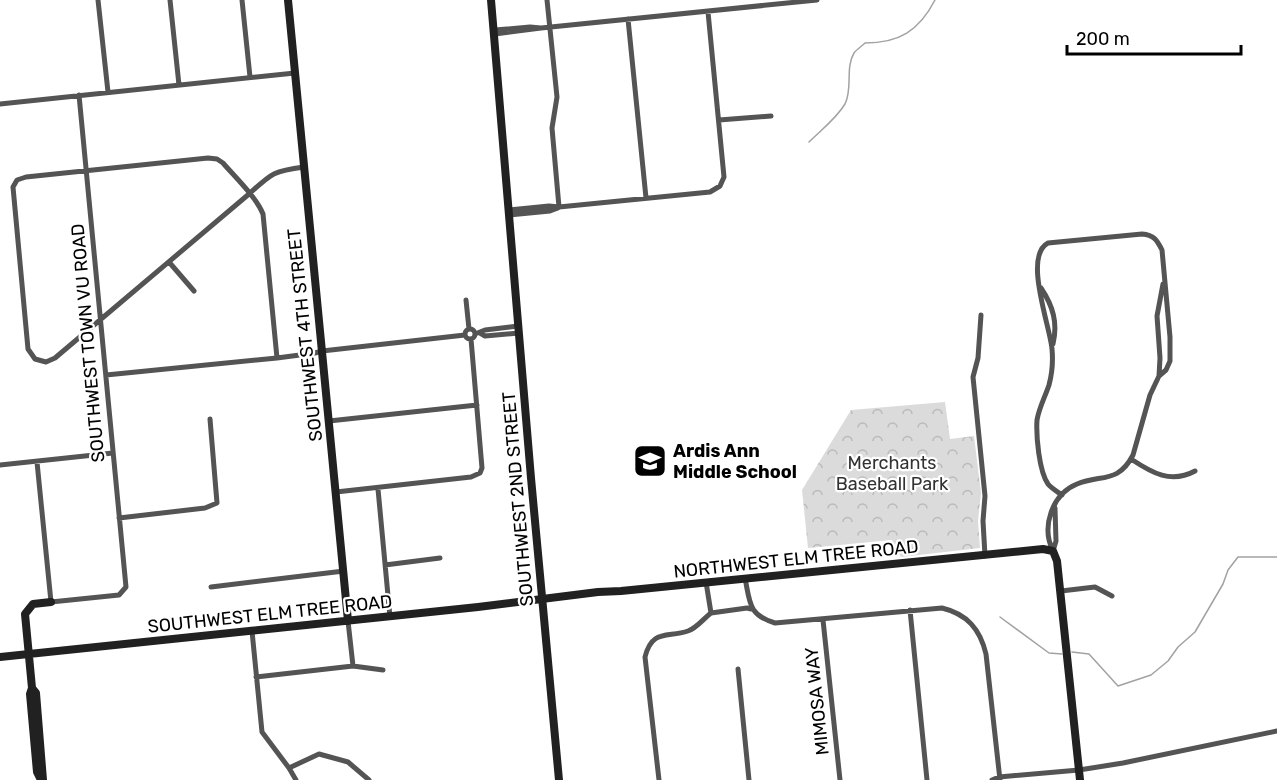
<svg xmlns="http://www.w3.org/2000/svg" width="1277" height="780" viewBox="0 0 1277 780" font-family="Rubik,sans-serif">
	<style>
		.park { fill: url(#park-crowns) }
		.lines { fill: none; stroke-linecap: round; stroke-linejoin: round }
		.stream { stroke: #a2a2a2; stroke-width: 1.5 }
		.street { stroke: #545454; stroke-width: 5 }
		.secondary { stroke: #212121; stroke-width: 8 }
		.labels { text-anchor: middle; stroke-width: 4.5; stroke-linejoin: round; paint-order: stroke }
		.street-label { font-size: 18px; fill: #000; stroke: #fff }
		.poi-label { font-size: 18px; font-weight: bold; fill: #000; stroke: #fff; text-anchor: start }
		.park-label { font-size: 18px; fill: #323232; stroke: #fff }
	</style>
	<defs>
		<pattern id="park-crowns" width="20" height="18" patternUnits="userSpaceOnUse" patternTransform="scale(1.5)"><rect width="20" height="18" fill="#dbdbdb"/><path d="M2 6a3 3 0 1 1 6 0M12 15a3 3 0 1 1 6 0" fill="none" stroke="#bababa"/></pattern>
	</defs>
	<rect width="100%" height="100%" fill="#fff"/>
	<path class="park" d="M945 402 950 439 974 436 981 493 978 521 980 548 901 557 892 540 808 548 802 490 851 410Z"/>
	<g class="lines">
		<path class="stream" d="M809 142C821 130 836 119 845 104 853 88 845 68 854 53 857 49 862 46 865 43 899 43 919 31 935 0
			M1000 617 1049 653 1062 654
			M1072 652 1089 654 1118 686 1151 675 1168 661 1178 647 1195 632 1223 584 1228 570 1238 557H1277"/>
		<path class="street" d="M98 0 108 92
			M170 0 179 85
			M242 0 250 77
			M547 0 557 97 552 128 559 207
			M628 19 646 198
			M541 28 817 0
			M495 30 530 27 541 28 495 34
			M0 104 295 73
			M719 120 771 116
			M509 210 549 206 559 207 710 192 720 186 724 177 708 12
			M509 215 550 211 558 208
			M169 262 194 291
			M1041 288C1053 306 1058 323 1053 344
			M466 300 469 329
			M981 315 978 358 973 377 985 496 983 521 985 556
			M465 334a5 5 0 1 1 10 0a5 5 0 1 1-10 0Z
			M480 333 485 336 519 333
			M475 334 485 330 518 326
			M277 358 263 214C257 198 235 177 223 163L217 159 208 158 26 177 17 180 13 187 28 349 35 359 46 362 55 358 249 194C272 173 273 171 304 167
			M106 375 277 358 315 353 322 351 465 335
			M329 421 477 405
			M1131 459C1152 473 1171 484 1195 471
			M37 462 51 602 119 595 126 587 79 95
			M0 465 113 453
			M378 489 390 617
			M336 492 471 477 480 473 482 468 471 339
			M1062 495C1058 492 1051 488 1048 484 1039 471 1036 436 1037 420 1039 408 1045 397 1049 385 1052 374 1053 360 1052 349 1050 326 1023 256 1048 243L1142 234C1154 235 1157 240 1162 250L1170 337V361L1166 370 1159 376
			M119 518 205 508 217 503 210 419
			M1053 551C1041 527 1052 494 1077 484 1101 474 1118 484 1133 455L1150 395 1159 376 1160 358 1157 316 1163 284
			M1053 551 1056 541 1055 508
			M385 565 440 558
			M745 578C750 602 748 615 775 623L942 608C967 614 980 629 986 654L1000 780
			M706 582 711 613
			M211 587 344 571
			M1061 591 1095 587 1112 596
			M910 610 927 780
			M711 613 747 608 751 609
			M823 620 840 780
			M348 621 353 666
			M252 631 262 732 289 768 296 780
			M738 669 749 780
			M256 677 353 666 383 670
			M289 768 319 754 348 762 369 780
			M659 780 645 657C652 629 667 638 688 631 697 628 703 619 711 613
			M992 780 999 777 1079 770 1123 763 1277 731"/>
		<path class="secondary" d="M288 0 348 621
			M491 0 531 478 559 780
			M0 657 478 607 598 592 621 591 1043 549 1053 551 1057 561 1080 780
			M32 688 30 694 37 772 41 780
			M43 780 36 693 32 688 25 614 33 604 51 602"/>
	</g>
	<defs>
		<g id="school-square" transform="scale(1.725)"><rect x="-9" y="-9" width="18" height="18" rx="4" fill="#000" stroke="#fff"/><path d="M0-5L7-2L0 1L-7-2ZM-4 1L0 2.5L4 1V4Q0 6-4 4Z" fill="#fff"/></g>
	</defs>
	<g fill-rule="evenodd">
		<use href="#school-square" x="650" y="461"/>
	</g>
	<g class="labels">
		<g class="street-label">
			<text transform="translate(305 335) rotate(-96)" y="6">SOUTHWEST 4TH STREET</text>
			<text transform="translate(88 343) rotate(-95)" y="6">SOUTHWEST TOWN VU ROAD</text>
			<text transform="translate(518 499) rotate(-95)" y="6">SOUTHWEST 2ND STREET</text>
			<text transform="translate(796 559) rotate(-6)" y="6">NORTHWEST ELM TREE ROAD</text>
			<text transform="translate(270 614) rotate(-6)" y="6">SOUTHWEST ELM TREE ROAD</text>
			<text transform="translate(817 701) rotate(-96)" y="6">MIMOSA WAY</text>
		</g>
		<g class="poi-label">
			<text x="673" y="457">Ardis Ann<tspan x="673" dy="21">Middle School</tspan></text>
		</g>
		<g class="park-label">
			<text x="892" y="469">Merchants<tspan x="892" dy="21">Baseball Park</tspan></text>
		</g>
	</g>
	<path d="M1067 45v9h174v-9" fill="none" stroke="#000000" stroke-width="3"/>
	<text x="1076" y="45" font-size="18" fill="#000000" stroke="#ffffff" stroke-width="4.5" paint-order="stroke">200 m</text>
</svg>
